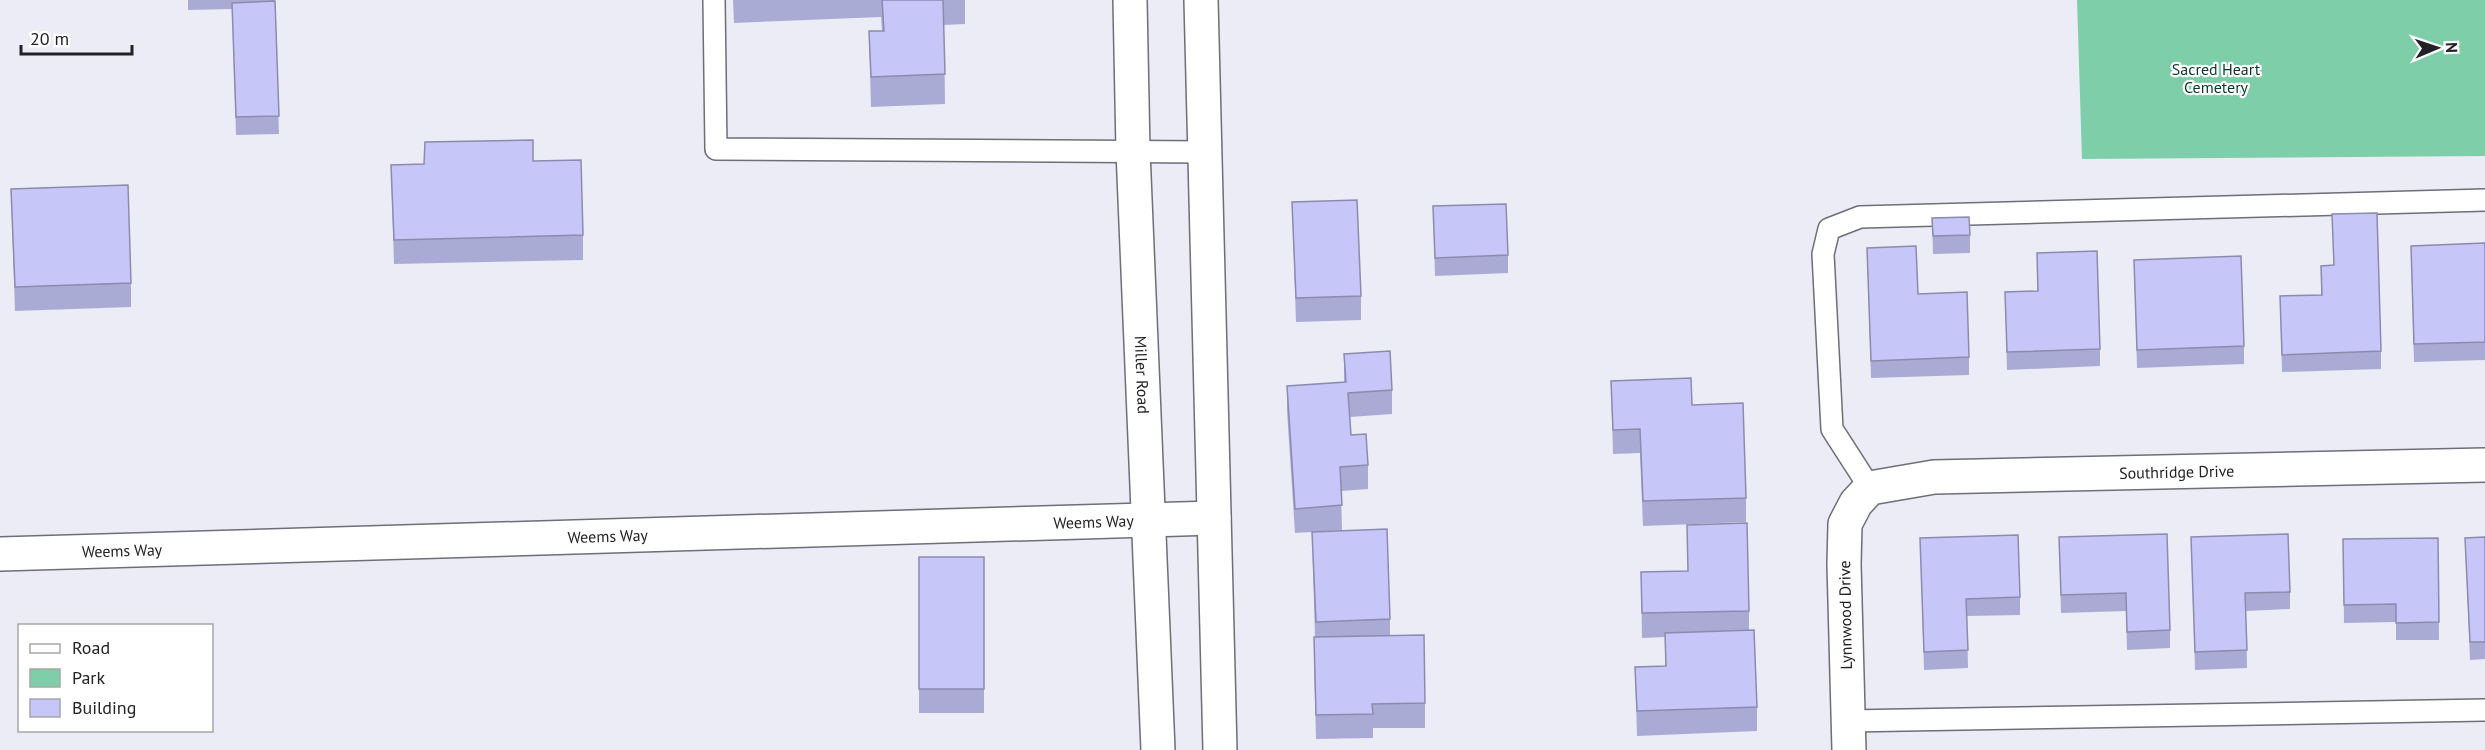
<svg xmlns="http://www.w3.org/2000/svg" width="2485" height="750" viewBox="0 0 2485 750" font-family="'PT Sans',sans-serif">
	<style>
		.green { fill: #7ecfa9 }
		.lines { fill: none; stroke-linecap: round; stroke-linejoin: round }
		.lane-casing { stroke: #6d6e77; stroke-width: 24 }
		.street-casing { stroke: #6d6e77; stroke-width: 36 }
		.secondary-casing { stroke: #6d6e77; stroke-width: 36 }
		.lane { stroke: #fff; stroke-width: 21 }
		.street { stroke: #fff; stroke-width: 33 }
		.secondary { stroke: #fff; stroke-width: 33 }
		.wall { fill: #aaabd5 }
		.building { fill: #c6c7f8; stroke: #8b8bae; stroke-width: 1.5 }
		.labels { text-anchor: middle; stroke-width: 4.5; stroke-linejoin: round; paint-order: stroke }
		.park-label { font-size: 16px; fill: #0b3726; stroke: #fff }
		.street-label { font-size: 16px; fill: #222225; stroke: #fff }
	</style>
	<rect width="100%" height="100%" fill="#ebecf6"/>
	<path class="green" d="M2077 0H2485V156L2082 159Z"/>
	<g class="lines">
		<g class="lane-casing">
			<path id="lane" d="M714 0 716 149 1205 152
				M1870 488 1832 429 1823 254 1829 229 1860 217 2485 200
				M1848 721 2485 710"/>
		</g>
		<g class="street-casing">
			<g id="street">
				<path id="s1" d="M0 554 1214 518"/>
				<path id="s2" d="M1849 750 1844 564 1845 524 1856 503 1870 488 1934 477 2485 465"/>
			</g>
		</g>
		<g class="secondary-casing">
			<g id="secondary">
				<path id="s3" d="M1130 0 1133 151 1158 750"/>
				<path d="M1201 0 1220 750"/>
			</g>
		</g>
		<use href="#lane" class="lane"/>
		<use href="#street" class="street"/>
		<use href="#secondary" class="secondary"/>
	</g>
	<path class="wall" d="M188 0H275V7L279 134 236 135 232 9 188 10Z
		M733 0H965V24L944 25 945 104 871 107 869 31H882L881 17 734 23Z
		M533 161 583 235V260L394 264 391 165Z
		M11 189 131 283V307L15 311Z
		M1292 202 1361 296V320L1296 322Z
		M1433 206 1508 255V273L1435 276Z
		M2332 214 2381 351V369L2282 372 2280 296 2321 295V266L2334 265Z
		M1932 218 1970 235V253L1933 254Z
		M2485 243V360L2414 362 2411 246Z
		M1867 248 1918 294 1969 357V375L1871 378Z
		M2037 253 2100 349V366L2007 370 2005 292 2037 291Z
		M2134 260 2244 346V364L2137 368Z
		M1344 354 1392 390V414L1350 417 1351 435 1368 465V489L1341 491 1342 530 1316 532 1390 619V635L1425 703V728H1373V738L1316 739 1314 661V637H1315L1312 532 1295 533 1287 411V386L1344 382Z
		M1611 381 1692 405 1746 498V522L1643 526 1640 453 1613 454Z
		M1687 525 1749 611V631L1757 707V731L1637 736 1635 667 1665 666V637L1642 638 1641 572 1688 571Z
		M2059 537 2170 630V648L2127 650 2126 611 2061 613Z
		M2191 537 2290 592V609L2246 611 2247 668 2195 670Z
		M2485 537V659L2470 660 2465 538Z
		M1920 538 2020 597V615L1967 616 1968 668 1924 670Z
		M2438 538 2439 640H2396V622L2344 623 2343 539Z
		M919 557H984V713H919Z"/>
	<path class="building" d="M882 0H943L945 74 871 77 869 31H884Z
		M275 1 279 116 236 117 232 3Z
		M533 140V161L581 160 583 235 394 240 391 165 424 164 425 142Z
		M128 185 131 283 15 287 11 189Z
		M1357 200 1361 296 1296 298 1292 202Z
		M1506 204 1508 255 1435 258 1433 206Z
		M2377 213 2381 351 2282 355 2280 296 2322 295 2321 266 2334 265 2332 214Z
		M1969 217 1970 235 1933 236 1932 218Z
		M2485 243V342L2414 344 2411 246Z
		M1916 246 1918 294 1967 292 1969 357 1871 361 1867 248Z
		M2097 251 2100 349 2007 352 2005 292 2038 291 2037 253Z
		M2241 256 2244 346 2137 350 2134 260Z
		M1390 351 1392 390 1348 393 1351 435 1366 434 1368 465 1340 467 1342 505 1295 509 1287 386 1346 382 1344 354Z
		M1691 378 1692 405 1743 403 1746 498 1643 501 1640 429 1613 430 1611 381Z
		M1747 523 1749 611 1642 613 1641 572 1688 571 1687 525Z
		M1387 529 1390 619 1316 622 1312 532Z
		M2167 534 2170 630 2127 632 2126 593 2061 595 2059 537Z
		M2288 534 2290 592 2245 593 2247 650 2195 652 2191 537Z
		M2018 535 2020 597 1966 599 1968 650 1924 652 1920 538Z
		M2485 537V642H2470L2465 538Z
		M2438 538 2439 622 2396 623V604L2344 605 2343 539Z
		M919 557H984V689H919Z
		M1754 630 1757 707 1637 711 1635 667 1666 666 1665 633Z
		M1424 635 1425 703 1372 704 1373 714 1316 715 1314 637Z"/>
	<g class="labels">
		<g class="park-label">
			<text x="2216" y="75">Sacred Heart<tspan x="2216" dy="18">Cemetery</tspan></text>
		</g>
		<g class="street-label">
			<text dy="6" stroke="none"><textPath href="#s3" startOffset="375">Miller Road</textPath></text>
			<text dy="6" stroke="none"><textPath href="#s2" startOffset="578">Southridge Drive</textPath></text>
			<text dy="6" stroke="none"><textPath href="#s1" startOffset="1094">Weems Way</textPath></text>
			<text dy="6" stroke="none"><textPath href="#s1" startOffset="608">Weems Way</textPath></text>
			<text dy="6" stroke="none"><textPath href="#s1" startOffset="122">Weems Way</textPath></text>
			<text transform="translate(1845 615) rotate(-91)" y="6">Lynnwood Drive</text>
		</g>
	</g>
	<rect x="18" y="624" width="195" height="108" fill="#ffffff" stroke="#a7a7a8" stroke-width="1.5"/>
	<rect x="30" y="644" width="30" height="9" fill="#ffffff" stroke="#a7a7a8" stroke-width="1.5"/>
	<text x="72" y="654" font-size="18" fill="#222225">Road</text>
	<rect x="30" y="669" width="30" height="18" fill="#7ecfa9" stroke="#a7a7a8" stroke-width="1.5"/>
	<text x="72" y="684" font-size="18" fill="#222225">Park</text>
	<rect x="30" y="699" width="30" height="18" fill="#c6c7f8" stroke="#a7a7a8" stroke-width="1.5"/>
	<text x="72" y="714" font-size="18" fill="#222225">Building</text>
	<g transform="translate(2437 48) rotate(88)" stroke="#ffffff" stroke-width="4.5" paint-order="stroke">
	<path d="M0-4.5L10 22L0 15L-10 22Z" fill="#222225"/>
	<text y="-9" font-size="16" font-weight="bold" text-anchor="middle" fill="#222225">N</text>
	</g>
	<path d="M21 45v9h111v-9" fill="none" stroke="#222225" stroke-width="3"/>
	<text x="30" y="45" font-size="18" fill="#222225" stroke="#ffffff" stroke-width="4.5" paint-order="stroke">20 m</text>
</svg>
